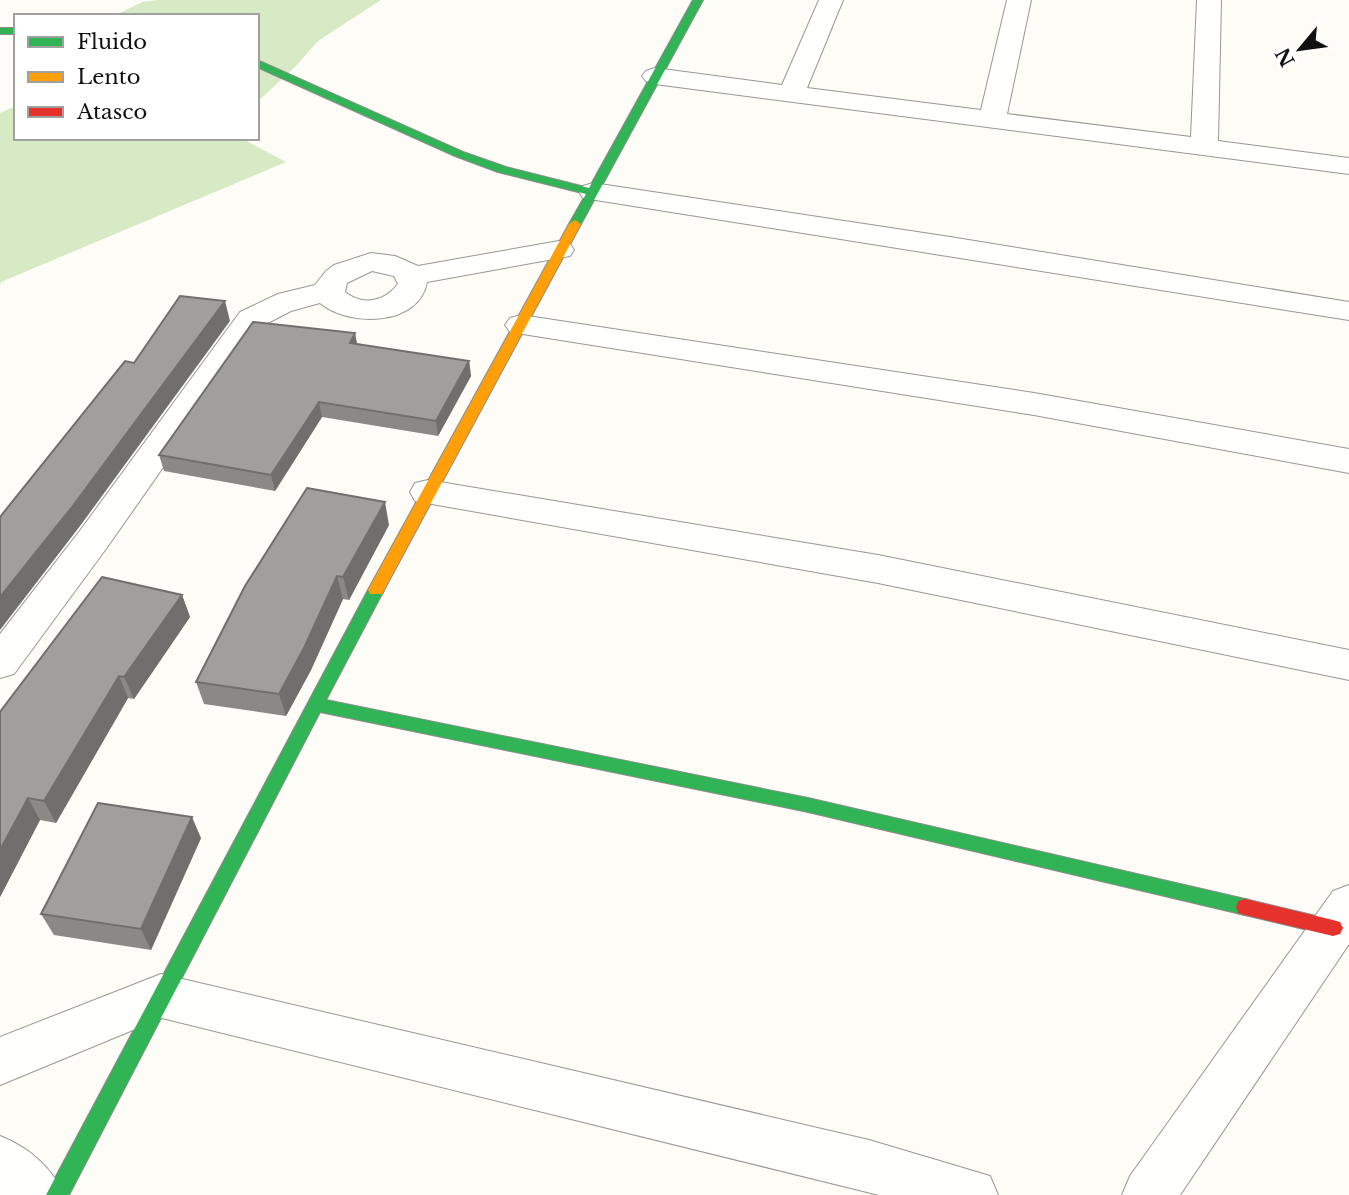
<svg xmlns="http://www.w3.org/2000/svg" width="1349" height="1195" viewBox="0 0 1349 1195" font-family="'Libre Baskerville',serif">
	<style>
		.forest { fill: #d8eac5 }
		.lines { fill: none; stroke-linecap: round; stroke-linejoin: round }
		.street-casing { stroke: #979795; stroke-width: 2 }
		.fast-casing { stroke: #8e8d8b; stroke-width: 2 }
		.slow-casing { stroke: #8e8d8b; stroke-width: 2 }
		.jam-casing { stroke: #8e8d8b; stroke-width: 2 }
		.street { fill: #fffffe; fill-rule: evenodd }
		.fast { fill: #30b455; fill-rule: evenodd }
		.slow { fill: #ff9f0a; fill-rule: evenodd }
		.jam { fill: #e5322d; fill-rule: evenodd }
		.wall { fill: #8a8986 }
		.shaded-wall { fill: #716f6d }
		.building { fill: #a19f9c; stroke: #716f6d; stroke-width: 2 }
	</style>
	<rect width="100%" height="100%" fill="#fdfcf7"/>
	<path class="forest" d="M157 0H381L318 41 295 67 257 102V16H114L142 2Z
		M16 106V138H241L286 162 1 282 0 285V113Z"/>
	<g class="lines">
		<g class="street-casing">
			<path id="street" d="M819 0H843L807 88 981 110 1007 0H1031L1007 114 1191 137 1197 0H1221L1218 141 1349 158V174L655 84 646 81 642 76 646 71 655 68 782 85Z
				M593 183 950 237 1349 302V320L583 198 579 192 583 186Z
				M559 241 570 244 574 250 570 256 427 282C419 327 348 327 320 303L291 311 262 326 108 546 14 674 0 678V634L82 528 240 312 278 294 315 285 326 271 334 265 371 253 395 256 418 266ZM372 271 394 276 398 284C384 302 363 306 345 292L347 283Z
				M521 315 1034 393 1349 449V473L1034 415 510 332 505 325 510 318Z
				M428 480 878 555 1349 650V680L878 583 415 501 410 492 415 483Z
				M1349 885V944L1180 1195H1122L1130 1176 1333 891Z
				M161 974 869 1140 990 1176 998 1195H879L162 1018 0 1085V1037Z
				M0 1136C28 1147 52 1167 64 1195H0Z"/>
		</g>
		<g class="fast-casing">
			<path id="fast" d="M693 0H703L581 224 575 228 569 224 586 194 498 172 455 156 257 67V60L463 152 506 167 589 188Z
				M0 28H16V34H0Z
				M376 584 384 590 326 700 808 798 1245 899 1252 901 1254 907 1252 913 1245 915 808 812 320 712 69 1195H46L368 590Z"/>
		</g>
		<g class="slow-casing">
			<path id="slow" d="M575 220 581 224 384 590 382 594H370L368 590 569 224Z"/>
		</g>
		<g class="jam-casing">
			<path id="jam" d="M1245 899 1333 920 1340 922 1343 928 1340 934 1333 936 1245 915 1238 913 1236 907 1238 901Z"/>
		</g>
		<use href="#street" class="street"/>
		<use href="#fast" class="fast"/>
		<use href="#slow" class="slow"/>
		<use href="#jam" class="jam"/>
	</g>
	<path class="wall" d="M357 344 469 361 471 376 438 436 322 417 275 491 164 471 159 455Z
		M389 525 349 600 343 599 311 670 286 716 204 704 196 682Z
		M182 595 190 617 134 699 128 698 56 823 40 820 0 897V712Z
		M201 838 151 950 54 935 41 914Z"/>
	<path class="shaded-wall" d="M225 301 230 321 80 526 0 630V597Z
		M355 333 358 348 350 343Z
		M469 361 471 376 438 436 436 421Z
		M319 402 322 417 275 491 271 475Z
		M385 502 389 525 349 600 343 577Z
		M337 576 343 599 311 670 286 716 279 694Z
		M182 595 190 617 134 699 124 677Z
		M119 676 128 698 56 823 44 801Z
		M28 798 40 820 0 897V850Z
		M192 817 201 838 151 950 141 929Z"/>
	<path class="building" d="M180 296 225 301 72 507 0 597V517L125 361 134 363Z
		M253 322 355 333 350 343 469 361 436 421 319 402 271 475 159 455Z
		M307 488 385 502 343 577 337 576 304 648 279 694 196 682 245 586Z
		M102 577 182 595 124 677 119 676 44 801 28 798 0 850V712Z
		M98 803 192 817 141 929 41 914Z"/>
	<rect x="14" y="14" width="245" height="126" fill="#ffffff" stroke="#a0a0a0" stroke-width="2"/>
	<rect x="28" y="37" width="35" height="10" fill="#30b455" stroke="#a0a0a0" stroke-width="2"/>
	<text x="77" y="49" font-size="21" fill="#111111">Fluido</text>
	<rect x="28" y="72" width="35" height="10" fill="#ff9f0a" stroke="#a0a0a0" stroke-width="2"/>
	<text x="77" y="84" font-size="21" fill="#111111">Lento</text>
	<rect x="28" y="107" width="35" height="10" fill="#e5322d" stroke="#a0a0a0" stroke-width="2"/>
	<text x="77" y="119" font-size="21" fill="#111111">Atasco</text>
	<g transform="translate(1300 49) rotate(241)" stroke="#ffffff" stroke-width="5" paint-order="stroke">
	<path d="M0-5L12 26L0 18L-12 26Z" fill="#111111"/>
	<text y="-10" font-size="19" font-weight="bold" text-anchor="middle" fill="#111111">N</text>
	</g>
</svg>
